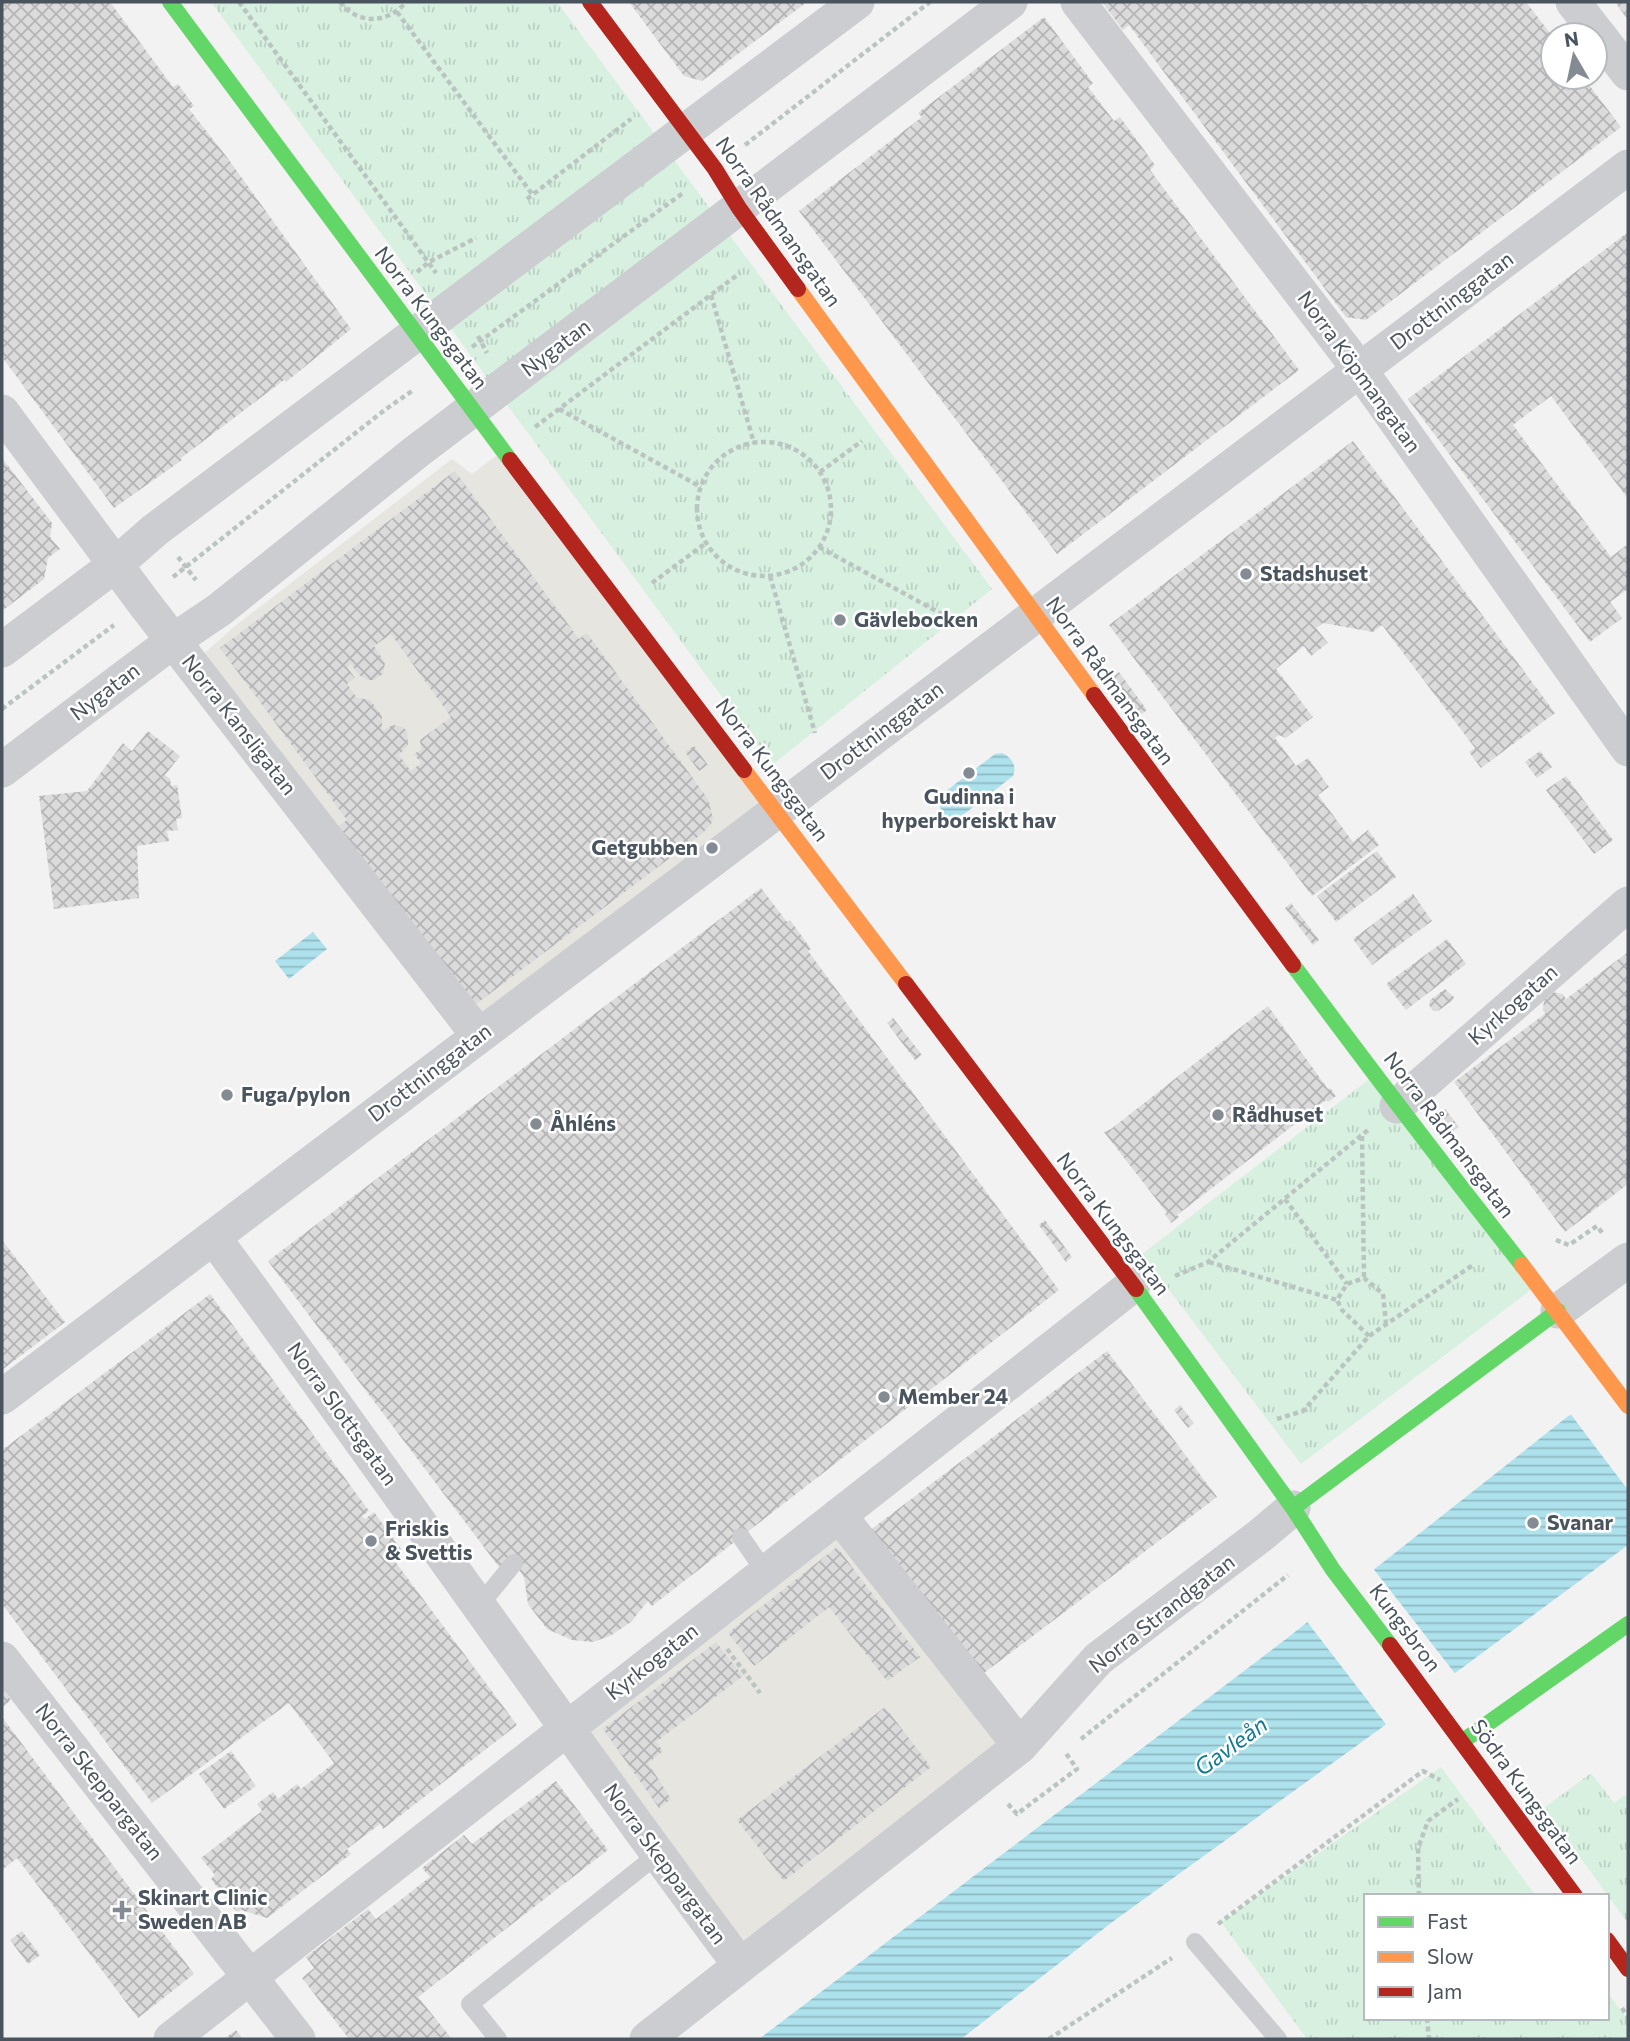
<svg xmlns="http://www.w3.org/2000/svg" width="1630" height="2041" viewBox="0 0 1630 2041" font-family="Commissioner,sans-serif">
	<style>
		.commercial { fill: #e6e5e0 }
		.park { fill: url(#park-tufts) }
		.water { fill: url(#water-rules) }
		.pier { fill: #f2f2f2 }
		.building { fill: url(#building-cross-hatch); fill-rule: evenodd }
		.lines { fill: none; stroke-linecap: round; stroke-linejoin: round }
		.path { stroke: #bac5c2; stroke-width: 4.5; stroke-dasharray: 5 3.5; stroke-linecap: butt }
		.lane { stroke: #cbcdd0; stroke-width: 18 }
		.street { stroke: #cbcdd0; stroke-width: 35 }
		.fast { stroke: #63d668; stroke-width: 16 }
		.slow { stroke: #ff974d; stroke-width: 16 }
		.jam { stroke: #b3261e; stroke-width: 16 }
		.poi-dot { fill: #848b92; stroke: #fff; stroke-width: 2.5 }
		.labels { text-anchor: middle; stroke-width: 5; stroke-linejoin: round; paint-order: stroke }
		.street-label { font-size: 21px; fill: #49545e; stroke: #fff }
		.poi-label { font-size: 21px; font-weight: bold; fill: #49545e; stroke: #fff; text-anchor: start }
		.water-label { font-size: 23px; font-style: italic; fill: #107b93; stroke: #fff }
	</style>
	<defs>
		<pattern id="park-tufts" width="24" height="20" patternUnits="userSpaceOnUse" patternTransform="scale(1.75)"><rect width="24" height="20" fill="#d7f0e0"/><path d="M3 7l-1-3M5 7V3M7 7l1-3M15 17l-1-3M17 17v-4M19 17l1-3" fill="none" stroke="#bad0c3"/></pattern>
		<pattern id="water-rules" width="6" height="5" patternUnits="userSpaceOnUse" patternTransform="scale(1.75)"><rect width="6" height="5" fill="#ade1ec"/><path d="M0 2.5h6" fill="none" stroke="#8fb9c2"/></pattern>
		<pattern id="building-cross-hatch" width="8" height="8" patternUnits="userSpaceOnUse" patternTransform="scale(1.75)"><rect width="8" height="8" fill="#dbdbdc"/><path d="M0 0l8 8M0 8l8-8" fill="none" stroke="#b4b4b6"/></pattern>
	</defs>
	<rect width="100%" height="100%" fill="#f2f2f2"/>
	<path class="commercial" d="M504 450 777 811 479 1036 192 664 235 626 452 459 472 474Z
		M839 1515 1020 1746 740 1965 566 1729Z"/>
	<path class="park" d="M211 2H557L992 589 772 765Z
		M1376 1074 1536 1286 1301 1464 1142 1254Z
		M1441 1767 1536 1896H1366V2018H1607V1992L1628 2020V2039H1307L1221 1922Z
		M1591 1773 1614 1803 1628 1793V1923L1544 1808Z"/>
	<path class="water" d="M1002 753C1012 758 1017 765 1013 776L959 818 948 819C941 811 936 805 942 794L995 754Z
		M313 932 327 949 289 979 275 961Z
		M1628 1377V1545L1377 1731 1115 1920 961 2039H759L1286 1639 1567 1417Z"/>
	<path class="pier" d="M1628 1373V1490L1569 1412Z
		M1372 1567 1457 1676 1388 1727 1305 1619Z"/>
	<path class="building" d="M2 2H110L173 87 178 84 194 106 189 109 226 156 351 329 286 382 284 380 181 458 182 460 114 508 2 357Z
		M629 2H807L702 81 684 76Z
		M1102 2H1365L1367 5 1372 2H1526L1553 37V77H1583L1621 127 1366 320 1346 317 1129 25 1123 30Z
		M1615 2H1628V20Z
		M1044 17 1093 83 1088 87 1114 121 1120 117 1155 165 1150 170 1299 370 1057 554 799 211 922 117 918 113Z
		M1628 232V499L1551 396 1513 425 1611 557 1628 544V589L1610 602 1622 618 1590 642 1408 399Z
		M1353 441 1555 713 1481 768 1469 752 1475 748 1382 625 1373 632 1323 623 1316 628 1328 643 1311 656 1304 646 1276 669 1313 717 1286 738 1279 735 1275 738 1296 766 1308 758 1329 787 1318 795 1353 842 1368 830 1379 845 1312 896 1109 625Z
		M2 458 52 523 50 537 60 549 48 558 44 579 2 611Z
		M455 471 579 639 587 633 708 799 713 818 711 824 703 833 472 1007 337 827 347 820 220 648ZM391 634 451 717 420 740 421 750 414 754 421 763 411 771 399 755 408 745 407 731 403 727 393 725 382 731V716L370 700 357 698 347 684 355 678 347 667 351 664 359 675 368 680H374L383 674 385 663 374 646Z
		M1119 672 1147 710 1140 715 1112 678Z
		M148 731 180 756 165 775 170 779 171 786 177 785 182 818 176 819 178 830 167 831 169 841 137 846 139 898 54 909 39 796 87 791 123 743 132 751Z
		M694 746 708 765 699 771 685 752Z
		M1540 751 1552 767 1537 778 1525 762Z
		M1566 776 1613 840 1594 854 1546 790Z
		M1377 851 1396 877 1336 922 1317 896Z
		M761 888 787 922 790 920 811 949 808 951 1059 1290 652 1606 648 1601 631 1622 610 1636 593 1642 572 1640 547 1629 528 1604 524 1577 514 1563 502 1571 268 1261Z
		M1413 894 1432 921 1372 965 1353 939Z
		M1291 903 1319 940 1313 945 1285 908Z
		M1447 939 1466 964 1406 1010 1386 984Z
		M1628 952V1184L1565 1232 1454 1082 1546 1013 1543 1010 1545 991 1563 994 1566 999Z
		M1445 989 1454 997 1453 1000 1438 1011H1433L1429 1005 1430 1000Z
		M1268 1006 1328 1089 1330 1088 1336 1096 1328 1102 1326 1100 1177 1215 1179 1217 1171 1223 1165 1214 1167 1213 1104 1132 1111 1129Z
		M893 1018 922 1055 915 1060 887 1023Z
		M1445 1109 1459 1127 1453 1131 1440 1113Z
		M1045 1220 1072 1257 1066 1262 1039 1225Z
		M2 1240 65 1322 2 1370Z
		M210 1294 369 1511 362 1516 365 1519 374 1512 401 1549 391 1556 517 1725 383 1829 380 1824 347 1849 351 1854 267 1918 241 1910 237 1913 211 1879 215 1875 201 1858 262 1811 257 1804 273 1792 278 1799 297 1784 301 1789 334 1763 289 1703 152 1803 2 1604V1450Z
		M1107 1351 1217 1497 980 1676 869 1531Z
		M1180 1405 1194 1423 1188 1428 1174 1410Z
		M837 1547 920 1657 887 1681 829 1607 754 1666 728 1633Z
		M716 1642 743 1676 656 1742 663 1751 648 1763 671 1799 659 1808 603 1729Z
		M2 1688 11 1700 2 1708Z
		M885 1707 931 1767 784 1881 737 1820Z
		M2 1717 194 1974 138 2018 17 1858 2 1870Z
		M231 1751 256 1786 224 1809 199 1774Z
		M556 1781 608 1850 418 1997 452 2039H349L302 1978 314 1968 306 1957 368 1909 376 1919 430 1877 422 1868 464 1835 472 1844Z
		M22 1931 40 1955 28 1964 10 1940Z
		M236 2030 243 2039H224Z"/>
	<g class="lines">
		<path class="path" d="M239 2 436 273
			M340 2C358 25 388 24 406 2
			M397 12 532 194
			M745 145 930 2
			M527 199 631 119
			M417 272 429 262 476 238
			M711 295 754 443
			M478 336 487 353
			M472 347 683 193
			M559 409 701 487
			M535 427 740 273
			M697 509a67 67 0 1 1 134 0a67 67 0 1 1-134 0Z
			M820 472 862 441
			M819 547 960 624
			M178 557 196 580
			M770 576 815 733
			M173 577 386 409 412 391
			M652 583 706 543
			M2 709 114 625
			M1362 1136 1364 1278
			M1285 1199 1347 1284
			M1556 1240 1569 1245 1597 1226 1603 1234
			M1209 1262 1337 1300
			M1175 1276 1208 1262 1368 1130
			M1369 1336 1342 1310 1337 1300 1347 1284 1364 1278 1383 1294 1386 1323
			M1277 1419 1303 1411 1369 1336 1473 1265
			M727 1649 760 1693
			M1081 1739 1288 1575
			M1008 1804 1017 1814 1077 1769 1065 1752
			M1419 1896 1418 1848 1428 1821 1458 1799
			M1218 1924 1423 1771 1440 1780
			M1622 2008 1628 2017
			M1427 2018 1429 2039
			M1049 2039 1172 1958"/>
		<path class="lane" d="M741 1537 766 1573
			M479 1606 514 1563
			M1195 1942 1278 2039
			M498 2039 470 2004 657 1855"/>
		<path class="street" d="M1078 2 1360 370 1628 749
			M1573 2 1628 73
			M2 412 144 603 479 1036
			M2 650 115 565 155 530 857 2
			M2 770 173 641 219 610 416 452 1010 2
			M1397 1106 1628 904
			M214 1238C391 1479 561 1726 740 1965
			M1558 1311 1628 1260
			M2 1397 1628 167
			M839 1515 1020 1746
			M2 1659 298 2039
			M171 2039 1133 1285
			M647 2039 1020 1746 1098 1659 1261 1535 1293 1508"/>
		<path class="fast" d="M170 2 510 460
			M1293 965C1368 1066 1444 1166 1522 1265
			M1136 1289 1293 1508 1333 1570 1390 1645
			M1293 1508 1558 1311
			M1463 1741 1628 1624"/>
		<path class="slow" d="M798 289 1094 695
			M744 770 906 984
			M1522 1265 1628 1406"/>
		<path class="jam" d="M590 2 715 169 739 208 798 289
			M510 460 744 770
			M1094 695 1293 965
			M906 984 1136 1289
			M1390 1645 1575 1896
			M1607 1940 1628 1969"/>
	</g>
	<g class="poi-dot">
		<circle cx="1246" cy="574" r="7"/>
		<circle cx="840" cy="620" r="7"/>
		<circle cx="969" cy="773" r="7"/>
		<circle cx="712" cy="848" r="7"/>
		<circle cx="227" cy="1095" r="7"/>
		<circle cx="1218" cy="1115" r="7"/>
		<circle cx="536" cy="1124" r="7"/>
		<circle cx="884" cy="1397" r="7"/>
		<circle cx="1533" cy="1523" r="7"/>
		<circle cx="371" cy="1541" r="7"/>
		<path d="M118.5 1899.5h7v7h7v7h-7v7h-7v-7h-7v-7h7z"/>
	</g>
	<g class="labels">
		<g class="street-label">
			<text transform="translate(778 222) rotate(55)" y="7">Norra Rådmansgatan</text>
			<text transform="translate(1452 301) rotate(-37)" y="7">Drottninggatan</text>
			<text transform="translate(431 318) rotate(53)" y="7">Norra Kungsgatan</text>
			<text transform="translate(556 348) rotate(-37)" y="7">Nygatan</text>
			<text transform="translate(1359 372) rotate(54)" y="7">Norra Köpmangatan</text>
			<text transform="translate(1110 681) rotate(54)" y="7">Norra Rådmansgatan</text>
			<text transform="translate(105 692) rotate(-37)" y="7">Nygatan</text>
			<text transform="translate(239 725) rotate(52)" y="7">Norra Kansligatan</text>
			<text transform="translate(882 731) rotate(-37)" y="7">Drottninggatan</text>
			<text transform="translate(772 770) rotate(53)" y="7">Norra Kungsgatan</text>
			<text transform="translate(1513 1005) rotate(-41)" y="7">Kyrkogatan</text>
			<text transform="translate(430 1073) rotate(-37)" y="7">Drottninggatan</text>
			<text transform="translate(1449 1135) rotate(53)" y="7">Norra Rådmansgatan</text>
			<text transform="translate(1113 1224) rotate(53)" y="7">Norra Kungsgatan</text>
			<text transform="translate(342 1414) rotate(54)" y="7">Norra Slottsgatan</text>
			<text transform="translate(1162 1614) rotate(-38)" y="7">Norra Strandgatan</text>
			<text transform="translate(1405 1628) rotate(53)" y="7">Kungsbron</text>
			<text transform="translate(652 1662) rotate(-38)" y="7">Kyrkogatan</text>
			<text transform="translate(99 1782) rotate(52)" y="7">Norra Skeppargatan</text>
			<text transform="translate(1526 1792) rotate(54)" y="7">Södra Kungsgatan</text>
			<text transform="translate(665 1864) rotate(54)" y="7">Norra Skeppargatan</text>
		</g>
		<g class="poi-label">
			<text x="1260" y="581">Stadshuset</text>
			<text x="854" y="627">Gävlebocken</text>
			<text x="969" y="804" text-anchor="middle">Gudinna i<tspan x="969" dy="24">hyperboreiskt hav</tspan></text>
			<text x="698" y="855" text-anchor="end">Getgubben</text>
			<text x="241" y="1102">Fuga/pylon</text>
			<text x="1232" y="1122">Rådhuset</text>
			<text x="550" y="1131">Åhléns</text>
			<text x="898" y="1404">Member 24</text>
			<text x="1547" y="1530">Svanar</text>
			<text x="385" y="1536">Friskis<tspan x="385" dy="24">&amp; Svettis</tspan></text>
			<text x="138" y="1905">Skinart Clinic<tspan x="138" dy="24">Sweden AB</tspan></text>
		</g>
		<g class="water-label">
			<text transform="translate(1231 1746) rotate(-36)" y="8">Gavleån</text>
		</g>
	</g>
	<rect width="1630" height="2041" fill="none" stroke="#49545e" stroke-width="7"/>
	<rect x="1364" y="1894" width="245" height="126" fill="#ffffff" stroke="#b6bbbf" stroke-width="2"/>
	<rect x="1378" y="1917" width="35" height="10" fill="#63d668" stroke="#b6bbbf" stroke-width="2"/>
	<text x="1427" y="1929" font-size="21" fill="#49545e">Fast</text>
	<rect x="1378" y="1952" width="35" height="10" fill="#ff974d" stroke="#b6bbbf" stroke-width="2"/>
	<text x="1427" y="1964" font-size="21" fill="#49545e">Slow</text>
	<rect x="1378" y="1987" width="35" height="10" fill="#b3261e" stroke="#b6bbbf" stroke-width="2"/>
	<text x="1427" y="1999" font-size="21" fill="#49545e">Jam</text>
	<g transform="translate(1574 56) rotate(351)"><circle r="33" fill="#ffffff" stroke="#b6bbbf" stroke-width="2"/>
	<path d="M0-5L12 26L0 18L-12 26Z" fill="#848b92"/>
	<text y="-10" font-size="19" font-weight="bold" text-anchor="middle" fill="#49545e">N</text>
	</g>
</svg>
